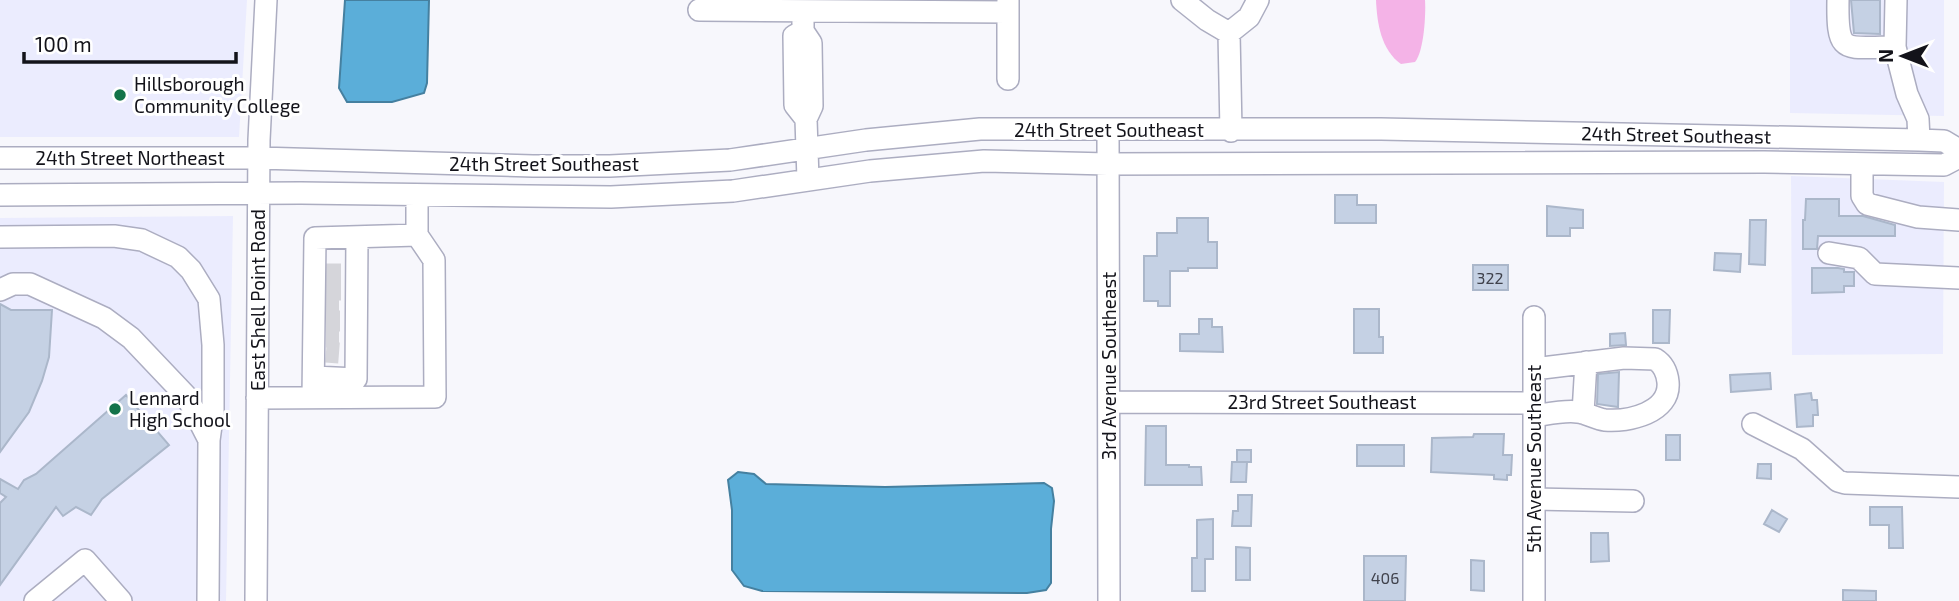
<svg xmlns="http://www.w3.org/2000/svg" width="1959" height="601" viewBox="0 0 1959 601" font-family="'Exo 2',sans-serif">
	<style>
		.built { fill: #ebecfe }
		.green { fill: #f4b3e7 }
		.water { fill: #5baed9; stroke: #4580a0; stroke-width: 2 }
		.building { fill: #c5d1e4; stroke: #abb7ca; stroke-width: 2 }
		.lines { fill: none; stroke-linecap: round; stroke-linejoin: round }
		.minor-tunnel { stroke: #d5d5da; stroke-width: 21; stroke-dasharray: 21 10; stroke-linecap: butt }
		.minor-casing { stroke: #acadc1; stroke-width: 24 }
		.minor { stroke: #fff; stroke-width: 21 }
		.poi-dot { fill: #137349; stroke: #fff; stroke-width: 2.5 }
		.labels { text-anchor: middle; stroke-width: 6; stroke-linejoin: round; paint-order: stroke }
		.number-label { font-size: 16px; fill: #40424c }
		.poi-label { font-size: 19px; fill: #13131a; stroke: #fff; text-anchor: start }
		.street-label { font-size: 19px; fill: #13131a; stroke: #fff }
	</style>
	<rect width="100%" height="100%" fill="#f7f7fc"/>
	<path class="built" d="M0 0H247L239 137H0Z
		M1790 0H1944V116L1790 113Z
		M1791 176 1944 182 1943 354 1792 355Z
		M233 216 226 601H0V218Z"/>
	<path class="green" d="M1376 0H1425C1426 14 1424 51 1415 62L1401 64C1381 50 1377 23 1376 0Z"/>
	<path class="water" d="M345 0H429L427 83 424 93 392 102H347L339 88Z
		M738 472 754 474 766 484 885 487 1044 483 1052 488 1054 501 1051 529V583L1046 590 1027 593 762 591 744 586 732 570V510L728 480Z"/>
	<path class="building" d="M1851 0H1880V34L1854 33Z
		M1335 195H1357V205H1376V223H1335Z
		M1806 199H1839V216H1863L1895 225V236H1818L1817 249H1803V220H1805Z
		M1547 206 1583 210V228H1570V236H1547Z
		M1177 218H1208V242H1217V268H1188V271H1170V306H1158V301H1144V256H1157V233H1177Z
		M1750 220H1766L1765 265 1749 264Z
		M1715 253 1741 254 1740 272 1714 270Z
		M1473 265H1508V290H1473Z
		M1812 268H1838L1844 269V272H1854V286H1844V292L1812 293Z
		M0 304 11 310H52L49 357 42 381 29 412 0 452Z
		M1354 309H1379V337H1383V353H1354Z
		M1653 310H1670L1669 343H1653Z
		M1199 319H1212V327H1222L1223 352 1180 351V334H1199Z
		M1625 333 1626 345 1610 346V334Z
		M1619 372 1618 407 1597 404 1598 374Z
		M1770 373 1771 389 1731 392 1730 375Z
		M1811 393 1812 400H1817L1818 415H1813V426L1797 427 1795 395Z
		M126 395 169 445 102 499 91 515 76 507 63 516 56 507 0 585V503L6 497 0 493V479L18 489 24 480 36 474Z
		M1146 426H1166V465H1189V467H1201L1202 485H1145Z
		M1474 434H1504L1503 455H1512L1511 475H1507V480L1494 479V475L1431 472 1432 438 1473 437Z
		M1666 435H1680V460H1666Z
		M1357 445H1404V466H1357Z
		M1237 450H1251V462H1237Z
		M1232 462H1247L1246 482H1231Z
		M1758 464H1771V479L1757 478Z
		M1238 495H1252L1251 526H1232L1233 511H1238Z
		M1870 507H1902L1903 548H1889V525H1870Z
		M1772 510 1787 519 1779 532 1764 524Z
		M1213 519V559H1205V591H1192V558H1197V520Z
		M1591 533H1608L1609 561 1591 562Z
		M1236 547 1250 548V580H1236Z
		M1364 556H1406L1405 601H1364Z
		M1471 560 1484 561V591L1471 590Z
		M1843 590 1876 591V601H1843Z"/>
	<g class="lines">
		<path class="minor-tunnel" d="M326 274H341
			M326 290H341
			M326 306H339
			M326 321H340
			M326 337H339
			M326 352 339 353"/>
		<g class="minor-casing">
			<path id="minor" d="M1182 0 1207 20 1229 33 1249 17 1258 0
				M1838 0C1837 57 1844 47 1895 47
				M1896 0 1895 47 1907 94 1918 119 1919 140
				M699 10 1008 12
				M803 11V31L811 43 812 106 806 119 808 180
				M803 31 794 36 795 105 806 119
				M1229 33 1231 131
				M1008 79V0
				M1108 130 1109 601
				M0 158H259L533 166H610L730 160 866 140 980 129H1381L1919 140 1944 141 1959 150
				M1862 164V196L1867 204 1918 217 1959 220
				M0 195 301 193 611 197 733 191 870 171 984 161 1108 164 1764 162 1944 165 1959 157
				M0 237 114 236 142 240 178 257 191 270 209 299 213 345V411L209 440 187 397 131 338 104 318 30 284H13L0 290
				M1829 253 1859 258 1875 274 1959 278
				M314 377 356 379 357 237
				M313 397 315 238 417 235
				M257 398 435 397 434 260 417 235V195
				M1109 402 1534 403
				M1583 413 1586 362
				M1534 416C1548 414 1564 410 1578 412 1587 413 1596 419 1605 420 1628 422 1671 413 1668 382 1667 372 1663 364 1655 359L1624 358 1534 369
				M1753 424 1802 449 1838 481 1845 483 1959 487
				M1534 499 1633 501
				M35 601 85 560 121 601
				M208 601 209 440
				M256 601 259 140 266 0
				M1534 601V317"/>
		</g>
		<use href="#minor" class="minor"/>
	</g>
	<g class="poi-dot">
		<circle cx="120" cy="95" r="7"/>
		<circle cx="115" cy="409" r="7"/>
	</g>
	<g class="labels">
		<g class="number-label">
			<text x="1490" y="284">322</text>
			<text x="1385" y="584">406</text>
		</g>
		<g class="poi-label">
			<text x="134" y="91">Hillsborough<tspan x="134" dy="22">Community College</tspan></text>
			<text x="129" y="405">Lennard<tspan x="129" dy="22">High School</tspan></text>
		</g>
		<g class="street-label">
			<text x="1109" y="137">24th Street Southeast</text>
			<text transform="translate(1676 135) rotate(1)" y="7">24th Street Southeast</text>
			<text x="130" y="165">24th Street Northeast</text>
			<text x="544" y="171">24th Street Southeast</text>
			<text transform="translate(258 300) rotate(-90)" y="7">East Shell Point Road</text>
			<text transform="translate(1109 366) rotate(-90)" y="7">3rd Avenue Southeast</text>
			<text x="1322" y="409">23rd Street Southeast</text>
			<text transform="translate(1534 459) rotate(-90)" y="7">5th Avenue Southeast</text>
		</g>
	</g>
	<g transform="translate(1903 56) rotate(270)" stroke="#ffffff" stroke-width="5" paint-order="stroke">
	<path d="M0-5L12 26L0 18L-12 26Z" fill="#13131a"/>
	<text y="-10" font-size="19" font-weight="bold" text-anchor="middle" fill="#13131a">N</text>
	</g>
	<path d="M24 52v10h212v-10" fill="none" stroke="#13131a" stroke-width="3.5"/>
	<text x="35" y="52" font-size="21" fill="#13131a" stroke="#ffffff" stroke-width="5" paint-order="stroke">100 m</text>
</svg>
